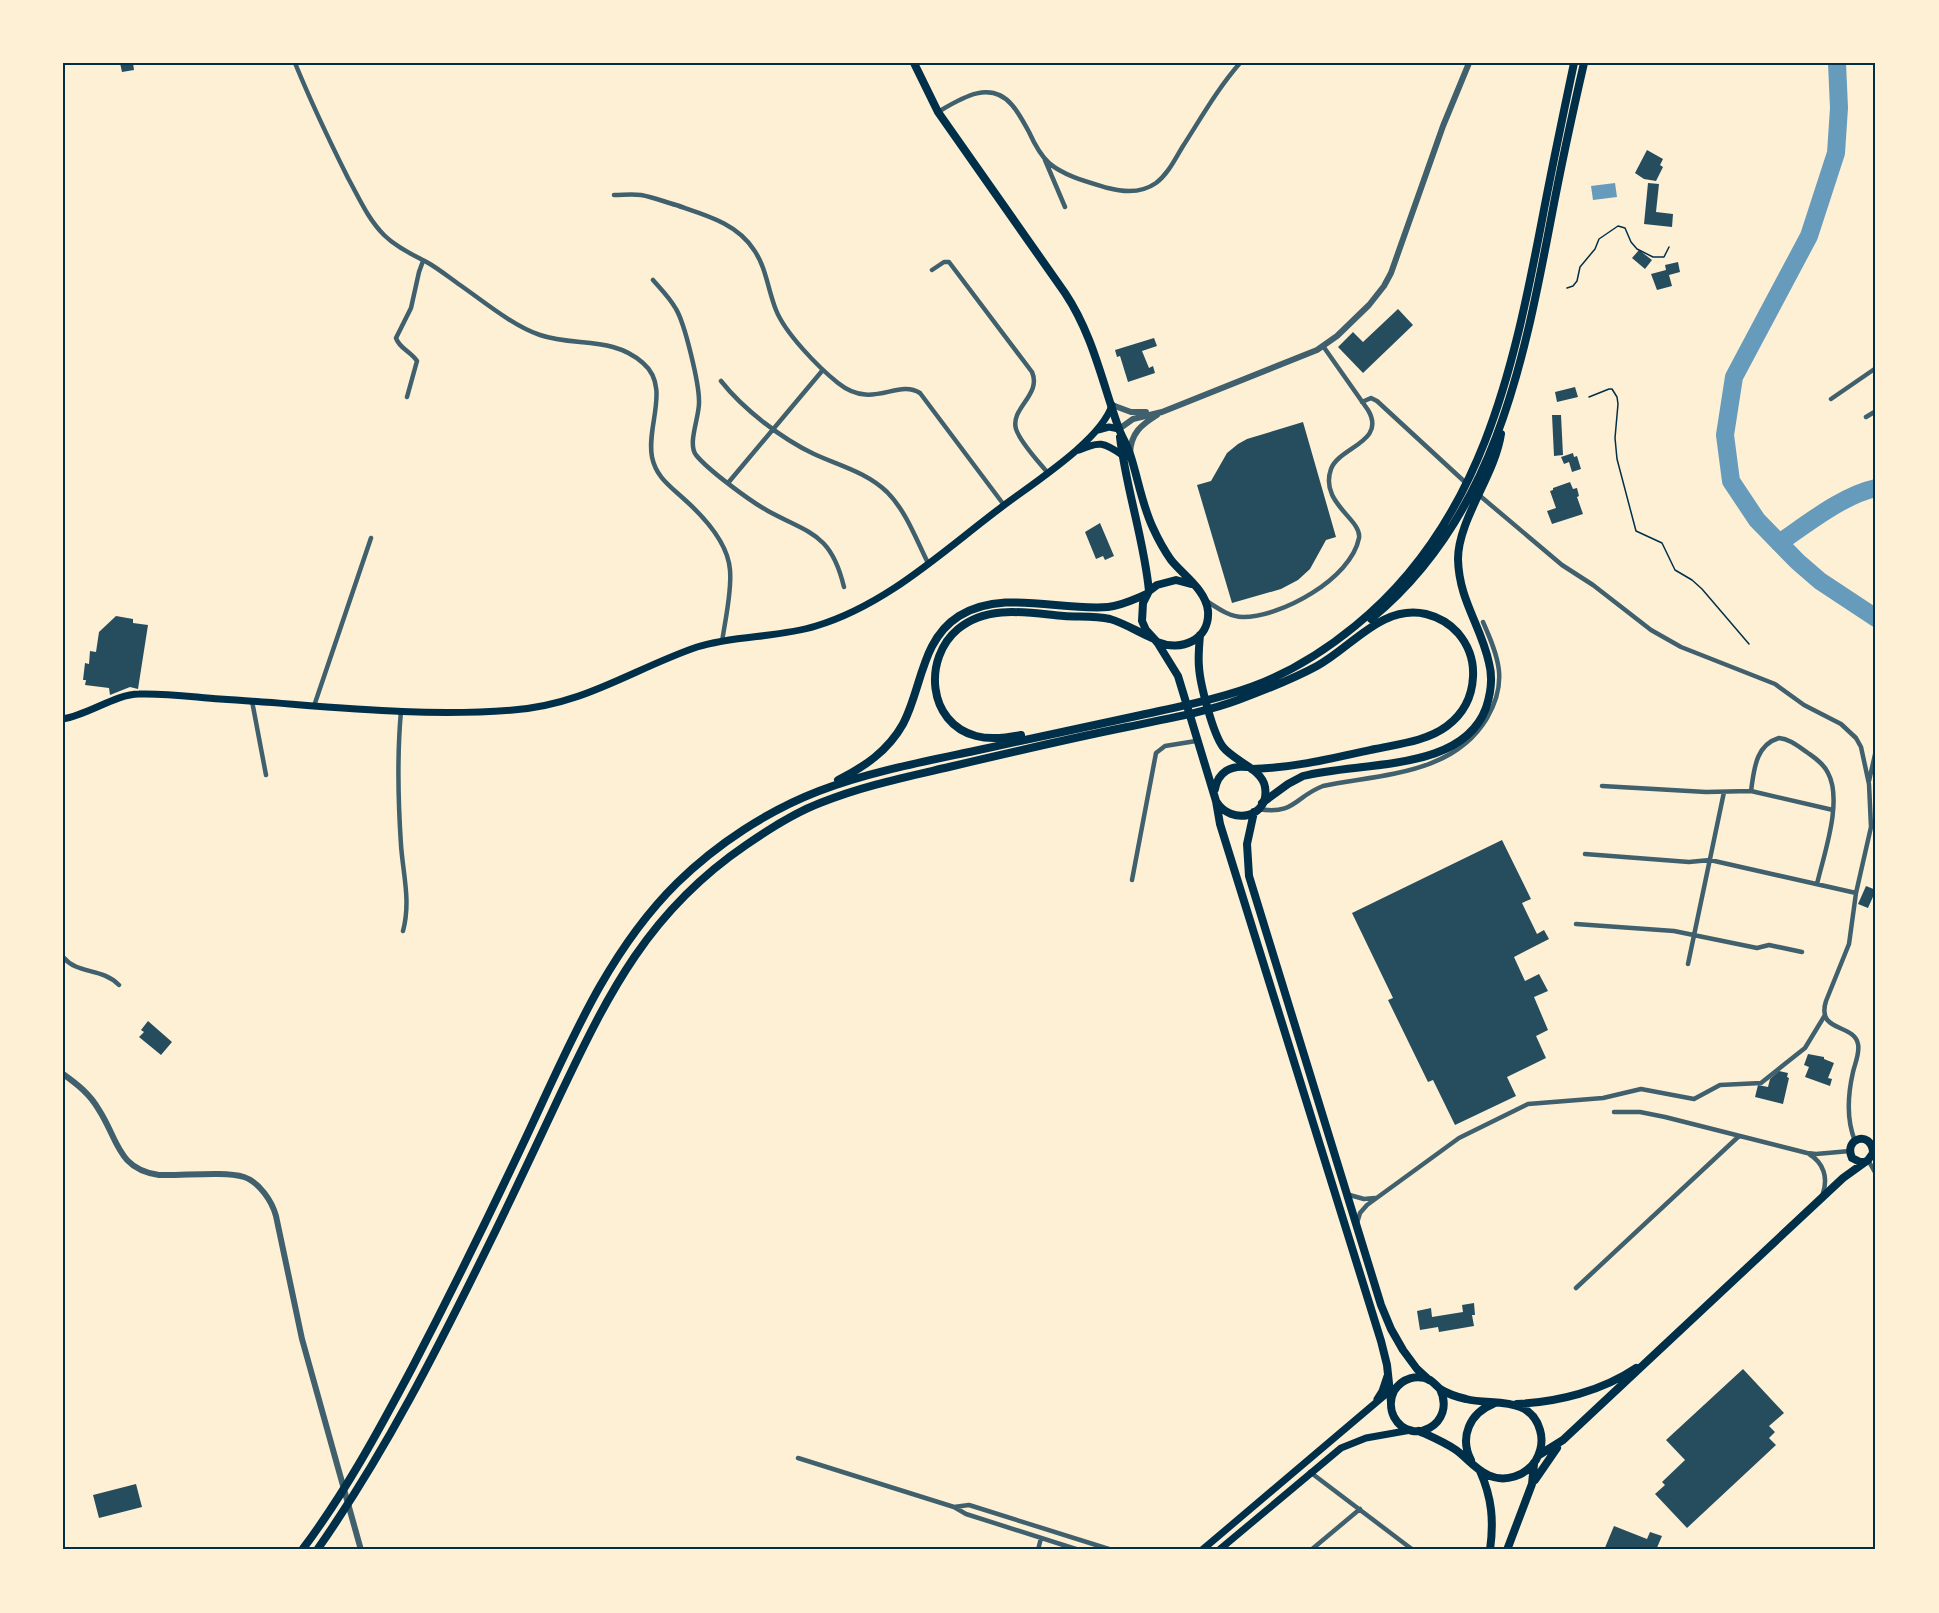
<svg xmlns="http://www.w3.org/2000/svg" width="1939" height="1613" viewBox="0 0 1939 1613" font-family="Inter,sans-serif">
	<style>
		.water { fill: #669bbc }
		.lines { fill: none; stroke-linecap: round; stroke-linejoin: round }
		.river { stroke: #669bbc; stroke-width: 18 }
		.building { fill: #264d5e }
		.path { stroke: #003049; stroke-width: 1.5 }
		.minor { stroke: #3f606c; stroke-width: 4.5 }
		.tertiary { stroke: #3f606c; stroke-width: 6 }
		.secondary { stroke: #003049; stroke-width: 7 }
		.primary { stroke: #003049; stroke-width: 8 }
		.trunk { stroke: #003049; stroke-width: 8 }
		.neatline { fill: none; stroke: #003049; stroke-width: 2 }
	</style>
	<rect width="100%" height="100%" fill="#fdf0d5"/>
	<path class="water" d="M1615 183 1617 197 1593 200 1591 186Z"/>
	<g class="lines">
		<path class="river" d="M1837 63 1839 108 1836 153 1809 236 1734 377 1725 435 1731 481 1757 520 1798 562 1820 581 1876 618
			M1779 543C1807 524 1843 495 1876 488"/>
	</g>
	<path class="building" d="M120 63H133L134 70 122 72Z
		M1647 150 1663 159 1660 165 1663 167 1656 181 1644 179 1635 173Z
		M1648 183 1659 184 1656 212 1673 214 1672 227 1644 224Z
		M1639 250 1652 260 1645 269 1632 258Z
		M1678 262 1680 272 1669 275 1672 286 1657 290 1651 274 1666 270 1665 265Z
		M1398 309 1413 325 1363 373 1338 347 1353 332 1363 342Z
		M1154 338 1157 346 1142 351 1149 368 1153 366 1155 373 1128 382 1120 356 1117 357 1115 350Z
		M1575 387 1578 397 1557 402 1555 392Z
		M1552 415H1561L1563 455 1554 456Z
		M1303 422 1336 537 1326 540 1310 569 1298 580 1281 589 1232 603 1197 485 1211 481 1227 453 1238 444 1247 439Z
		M1573 453 1574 457 1577 456 1581 469 1572 472 1569 462 1564 464 1561 457Z
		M1570 482 1573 489 1577 488 1579 496 1577 497 1583 514 1552 524 1547 511 1556 508 1550 491 1553 490V488Z
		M1100 523 1114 556 1105 560 1103 556 1096 559 1085 532Z
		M116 616 133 619V623L148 625 138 689 130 687 110 695 109 688 85 685 86 680H83L85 663 89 664 90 651 96 652 99 632Z
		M1502 840 1531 899 1522 903 1537 934 1544 930 1549 939 1514 957 1525 981 1539 974 1548 991 1534 997 1548 1030 1536 1036 1546 1058 1507 1077 1516 1096 1455 1125 1433 1080 1428 1082 1388 1000 1393 998 1352 913Z
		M1866 886 1876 890 1868 908 1858 904Z
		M148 1021 172 1042 161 1055 139 1037 144 1032 141 1030Z
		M1808 1054 1824 1057V1059L1834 1063 1828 1078 1832 1079 1830 1086 1805 1077 1809 1067 1804 1065Z
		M1779 1071 1788 1073 1787 1077 1789 1078 1783 1104 1755 1097 1758 1085 1768 1087 1770 1079Z
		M1474 1303 1475 1315H1472L1474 1326 1439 1332 1438 1327 1420 1330 1417 1311 1431 1308 1432 1317 1463 1312 1462 1305Z
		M1743 1369 1784 1413 1769 1426 1775 1432 1769 1438 1776 1445 1687 1528 1655 1494 1665 1485 1662 1482 1685 1460 1666 1440Z
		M136 1484 142 1507 99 1518 93 1495Z
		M1614 1526 1647 1539 1650 1532 1662 1536 1656 1550H1604Z"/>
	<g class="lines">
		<path class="path" d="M1567 288 1573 286 1577 281 1580 267 1595 249 1599 239 1618 226 1625 228 1631 242 1637 249 1653 257H1664L1669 247
			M1589 397 1609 389H1612L1617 397 1618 404 1615 438 1617 459 1636 531 1662 543 1675 570 1692 580 1702 589 1749 644"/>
		<path class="minor" d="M295 63C311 102 329 140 348 178 359 198 368 219 384 235 397 248 414 255 430 264 440 270 450 278 460 285 483 301 513 326 540 335 575 347 613 336 643 363 671 387 646 426 652 457 656 477 670 486 684 499 703 516 728 543 730 570 732 592 725 620 722 642
			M938 112C960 99 990 79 1012 105 1019 113 1024 123 1029 132 1034 143 1040 155 1049 163 1064 176 1088 182 1108 188 1123 192 1142 193 1156 183 1168 174 1175 159 1183 146 1201 118 1218 88 1240 63
			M1045 160 1065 207
			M614 195C623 195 632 194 641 195 653 197 665 202 676 205 705 215 737 223 754 250 766 267 768 290 776 310 785 333 818 367 838 383 873 411 897 378 920 393L1004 505
			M932 270 944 262H949L1032 372C1042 395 1010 408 1016 429 1020 442 1038 461 1047 472
			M653 280C661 289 670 298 676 309 685 324 699 383 699 401 700 416 687 443 696 455 708 470 750 501 768 511 810 534 831 533 844 587
			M721 381C743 409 782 439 814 454 840 466 866 472 887 492 906 511 916 539 928 563
			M407 397 417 361C411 352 399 348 396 338L411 308 419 272 423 261
			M1831 399 1876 368
			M1362 402 1371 398 1377 401 1466 483
			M1866 417 1876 411
			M728 483 822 371
			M1479 495 1562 565 1593 585 1651 630 1681 647 1775 684 1804 705 1841 724 1856 738 1861 747 1869 784 1871 827 1856 893 1849 944 1826 1001C1816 1033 1854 1023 1858 1044 1860 1053 1855 1063 1853 1072 1848 1094 1846 1119 1855 1141
			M1205 600C1216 607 1229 617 1243 617 1281 617 1351 579 1359 538 1362 519 1319 503 1331 469 1339 447 1387 442 1368 410L1323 346
			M252 701 266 775
			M314 706 371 538
			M401 711C397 755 398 800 401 845 403 874 411 901 403 931
			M1869 781 1876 750
			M1602 786 1706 792 1751 791 1833 810
			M1751 791C1754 771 1755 745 1779 738 1790 739 1799 747 1808 753 1815 758 1824 764 1828 773 1843 801 1824 854 1817 884
			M1258 809C1296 815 1294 797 1323 786 1381 774 1453 775 1487 718 1508 682 1499 658 1483 622
			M1585 854 1689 862 1710 860 1856 893
			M1132 880 1156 753 1165 746 1196 741
			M1576 924 1674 931 1757 948 1769 945 1802 952
			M63 957C78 975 101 967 119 985
			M1688 964 1724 792
			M1614 1112H1640L1665 1117 1807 1153 1816 1154 1850 1151
			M1809 1154C1824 1163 1828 1178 1823 1193
			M1868 1160 1876 1174
			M1346 1194 1364 1199 1375 1198
			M1357 1223 1360 1213 1367 1205 1459 1138 1528 1104 1603 1098 1641 1089 1694 1099 1720 1085 1761 1083 1805 1048 1825 1015
			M1576 1288 1738 1137
			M798 1458 954 1507 966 1514 1079 1550
			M1310 1472 1413 1550
			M954 1507 969 1505 1112 1550
			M1038 1550 1041 1538
			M1311 1550 1360 1509"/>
		<path class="tertiary" d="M1112 405 1131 412H1146
			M1119 429 1133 419 1162 412 1317 350 1337 336 1369 305 1384 286 1391 273 1443 126 1469 63
			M1130 453C1131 433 1141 425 1157 415
			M63 1074C77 1084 90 1094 99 1110 118 1139 117 1169 159 1175 182 1176 224 1171 244 1177 259 1182 272 1201 276 1216L302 1339 361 1550"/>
		<path class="secondary" d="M1098 430 1109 427 1119 429
			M1079 450C1099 441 1104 442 1122 455
			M63 719C88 715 116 694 139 694 166 693 193 697 220 699 317 705 415 718 513 710 584 705 633 669 697 647 735 635 778 638 816 626 886 605 942 552 999 509 1030 485 1101 441 1112 405
			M1377 1399 1382 1391 1387 1376
			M1202 1550 1392 1389
			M1219 1550 1341 1448 1366 1438 1411 1430"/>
		<path class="primary" d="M914 63 938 112 1065 293C1093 335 1102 382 1119 429 1122 437 1127 445 1130 454 1138 478 1142 505 1153 528 1158 539 1164 550 1171 560 1183 575 1206 590 1208 611 1210 640 1181 652 1157 642
			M1120 437C1126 489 1144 539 1149 591
			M1191 584 1176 580 1157 585 1149 591 1143 603 1142 621 1146 630 1157 642 1178 676 1216 801C1231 826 1270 818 1265 787 1262 769 1234 761 1223 747 1213 734 1200 684 1199 667 1198 657 1199 646 1200 635
			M1215 789C1218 772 1231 765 1247 767
			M1216 801 1220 824 1381 1341 1387 1365 1391 1402
			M1254 812 1247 844 1249 876 1381 1305 1391 1329 1403 1350 1417 1369 1429 1380
			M1864 1162H1860L1852 1158C1843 1138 1871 1130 1873 1152
			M1517 1404C1558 1402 1602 1391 1636 1368
			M1419 1431C1432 1437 1444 1442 1456 1450 1466 1457 1476 1470 1488 1475 1505 1483 1526 1476 1536 1460 1541 1451 1543 1440 1540 1430 1530 1395 1493 1406 1466 1399 1457 1397 1448 1394 1440 1389 1437 1386 1434 1383 1430 1380 1417 1374 1402 1378 1394 1391 1390 1399 1390 1409 1394 1417 1411 1448 1457 1424 1440 1389
			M1539 1455 1563 1440 1843 1178 1868 1160 1876 1149
			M1471 1460C1459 1437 1470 1413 1493 1404
			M1480 1471C1492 1498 1494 1521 1490 1550
			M1535 1480 1557 1448
			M1507 1550 1532 1484 1534 1464"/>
		<path class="trunk" d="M1371 619C1493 519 1523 366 1551 219 1561 166 1572 115 1584 63
			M1021 735C1006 738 991 740 976 736 927 723 923 658 958 629 988 604 1029 613 1064 616 1079 617 1095 616 1110 619 1124 623 1138 632 1152 638
			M838 780C864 767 888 751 903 724 922 688 921 640 959 616 1003 589 1059 611 1108 607 1121 606 1135 599 1147 594
			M1262 803 1288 784 1303 776C1360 761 1462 773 1486 708 1491 693 1493 678 1489 663 1481 625 1459 601 1458 559 1458 520 1495 475 1501 434
			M302 1550C345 1493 379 1430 412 1368 450 1295 486 1222 521 1148 565 1056 603 956 677 883 717 844 767 811 819 791 869 772 922 762 974 751 1030 739 1085 727 1141 715 1182 706 1225 698 1264 682 1297 668 1327 649 1355 626 1481 524 1513 371 1542 220 1552 167 1563 115 1574 63
			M317 1550C385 1453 438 1348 490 1242 514 1193 537 1144 560 1095 609 992 649 911 746 845 769 829 794 813 820 803 862 786 906 777 949 767 1008 753 1067 739 1127 727 1164 719 1203 713 1238 700 1265 690 1293 679 1317 666 1352 647 1382 604 1426 614 1438 617 1449 623 1458 633 1469 646 1474 660 1473 677 1472 697 1463 714 1447 726 1427 741 1399 744 1375 749 1334 758 1293 768 1252 769"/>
	</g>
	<rect width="1939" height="1613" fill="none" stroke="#fdf0d5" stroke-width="129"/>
	<rect x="64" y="64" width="1810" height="1484" class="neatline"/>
</svg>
